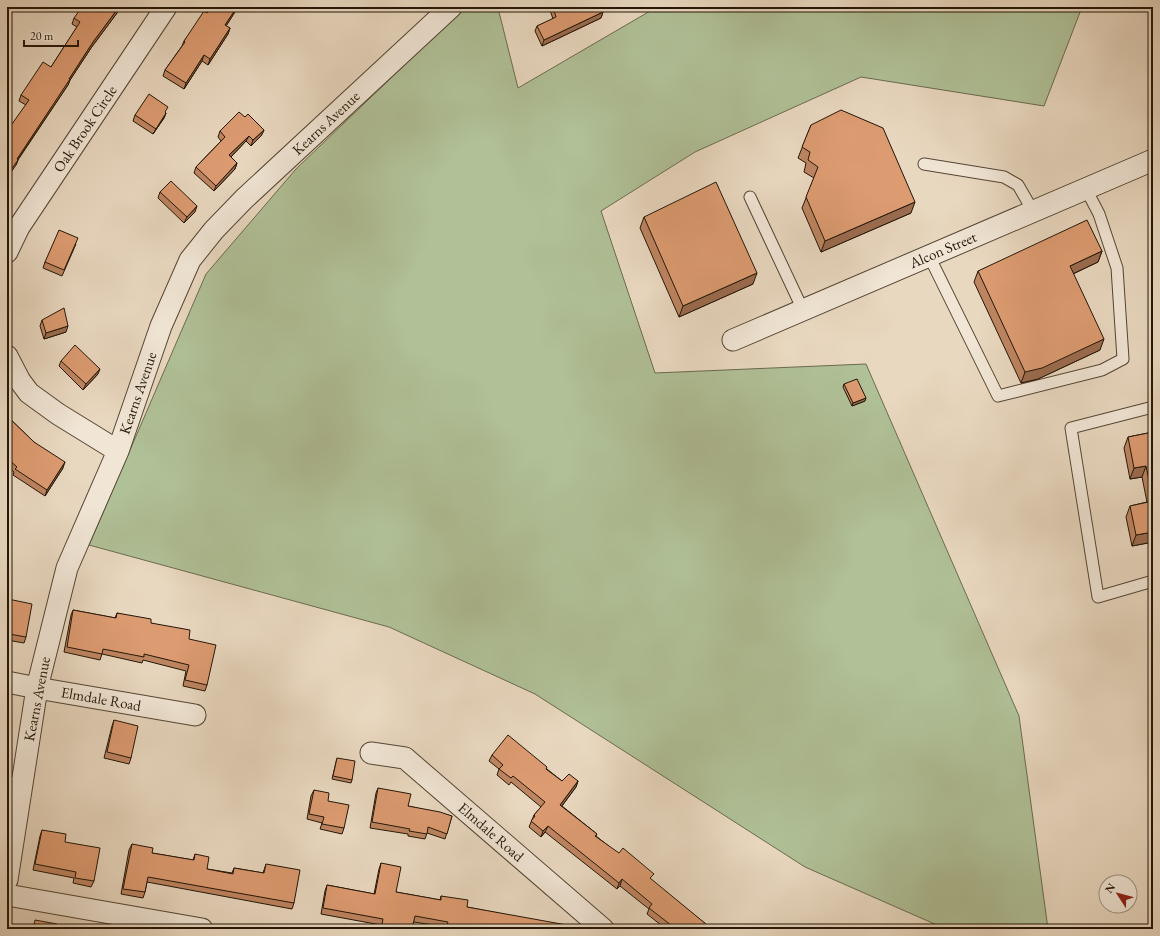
<svg xmlns="http://www.w3.org/2000/svg" width="1160" height="936" viewBox="0 0 1160 936" font-family="'EB Garamond',serif">
	<style>
		.green { fill: #b0c097; stroke: #6a6b4f }
		.lines { fill: none; stroke-linecap: round; stroke-linejoin: round }
		.lane-casing { stroke: #544635; stroke-width: 13 }
		.street-casing { stroke: #544635; stroke-width: 23 }
		.lane { stroke: #f1e6d6; stroke-width: 11 }
		.street { stroke: #f1e6d6; stroke-width: 21 }
		.wall { fill: #be8561; stroke: #231607 }
		.shaded-wall { fill: #9b6c4f; stroke: #231607 }
		.building { fill: #dd9b71; stroke: #231607 }
		.labels { text-anchor: middle; stroke-width: 4; stroke-linejoin: round; paint-order: stroke }
		.street-label { font-size: 15px; fill: #231607; stroke: #f1e6d6 }
	</style>
	<rect width="100%" height="100%" fill="#e9d8c0"/>
	<filter id="stains"><feTurbulence type="fractalNoise" baseFrequency=".005" numOctaves="4"/><feColorMatrix values="0 0 0 0 .2 0 0 0 0 .09 0 0 0 0 .02 0 0 0 .5 -.17"/></filter>
	<radialGradient id="worn" r=".72"><stop offset=".6" stop-color="#630" stop-opacity="0"/><stop offset="1" stop-color="#630" stop-opacity=".3"/></radialGradient>
	<path class="green" d="M657 7H1082L1044 106 861 77 695 152 601 211 655 373 866 364 1019 716 1048 929H946L805 867 535 694 389 627 89 545 206 274 296 169 464 8H498L518 88Z"/>
	<g class="lines">
		<g class="lane-casing">
			<path id="lane" d="M924 164 1004 177 1018 185 1033 211
				M750 197 803 310
				M929 256 998 396 1102 370 1123 359 1117 268 1099 214 1086 189
				M1153 407 1071 428 1098 597 1153 581
				M7 782 22 784"/>
		</g>
		<g class="street-casing">
			<path id="street" d="M7 252 19 227 166 7
				M733 340 1153 160
				M7 356 20 381 29 393 58 414 118 451
				M7 682 37 688 195 715
				M371 753 405 758 603 929
				M7 880 37 688 67 568 118 451 161 326 190 260 214 230 244 199 451 7
				M7 895 202 929"/>
		</g>
		<use href="#lane" class="lane"/>
		<use href="#street" class="street"/>
	</g>
	<path class="wall" d="M238 7 226 26 230 28 228 34 208 65 202 61 184 89 163 76 165 70 182 46 184 41 207 13Z
		M549 7H600L603 12 601 18 542 46 535 31 537 26 553 19Z
		M117 13 91 48 70 80 68 85 18 160 16 165 26 105 19 101 21 95 51 67 77 27 72 24 74 18Z
		M166 113 164 118 153 134 133 121 135 115Z
		M245 117 264 130 261 136 251 146 246 141 231 157 237 163 235 169 214 191 194 173 196 167 221 141 218 137 220 131Z
		M811 125 911 213 821 252 802 208 814 178 804 172 806 163 798 158Z
		M160 192 195 212 184 223 158 198Z
		M644 217 753 284 679 317 640 228Z
		M76 244 62 276 43 268 45 262Z
		M1102 251 1098 262 1073 274 1100 350 1038 379 1021 383 974 282 978 271Z
		M42 320 66 332 44 339 40 326Z
		M61 361 98 374 83 390 59 366Z
		M844 384 865 401 852 406 843 387Z
		M7 416 34 442 63 468 45 496 13 475 14 472 7 466Z
		M1153 432V542L1132 546 1126 517 1130 506 1147 502 1142 477 1130 479 1124 448 1128 437Z
		M8 599 26 637 24 643 7 640 8 636H7V603Z
		M73 610 115 618 117 613 151 623 189 639 207 685 205 691 183 686 186 671 143 660 142 663 102 654 100 660 64 652 71 615Z
		M114 720 131 758 129 764 104 758 112 726Z
		M492 755 547 769 562 781H578L576 787 562 806 597 834 596 836 651 880 712 929H666L647 914 649 909 620 886 617 889 545 832 541 837 529 827 534 815 541 807 511 782 509 785 497 775 499 769 489 761Z
		M337 758 352 780 351 783 332 779Z
		M378 788 408 806 452 816 445 839 427 833 425 839 408 836V834L370 828 376 793Z
		M314 790 328 801 344 828 342 834 320 829 322 823 307 819 311 796Z
		M42 830 65 842 94 881 91 887 73 883 74 878 33 870 40 836Z
		M132 844 152 853 193 860 195 854 207 869 232 873 234 868 263 873 266 864 294 903 292 909 147 882 145 892 143 898 121 894 129 850Z
		M381 863 396 892 440 900 441 896 467 907 578 929H446V927L414 922 412 929H380L381 925 321 914 325 891 327 885 374 894 379 869Z"/>
	<path class="shaded-wall" d="M119 7 117 13 91 48 70 80 68 85 16 162 18 160 16 165 7 178V175L17 159 93 42Z
		M237 7H238L223 31 225 25Z
		M603 12 601 18 542 46 544 40Z
		M230 28 228 34 208 65 210 59Z
		M204 55 202 61 184 89 186 83Z
		M166 113 164 118 153 134 156 129Z
		M264 130 261 136 251 146 253 140Z
		M249 136 246 141 227 161 229 155Z
		M237 163 235 169 214 191 216 186Z
		M915 202 911 213 821 252 825 241Z
		M197 206 195 212 184 223 187 217Z
		M1102 251 1098 262 1066 277 1070 266Z
		M757 273 753 284 679 317 683 306Z
		M68 326 66 332 44 339 46 333Z
		M1104 339 1100 350 1038 379 1021 383 1025 372Z
		M100 369 98 374 83 390 86 384Z
		M866 398 865 401 852 406 853 403Z
		M65 462 63 468 45 496 47 490Z
		M1146 466 1142 477 1130 479 1134 468Z
		M1153 532V542L1132 546 1136 535Z
		M578 781 576 787 558 811 560 805Z
		M548 826 545 832 541 837 543 831Z
		M622 879 620 886 617 889 619 883Z"/>
	<path class="building" d="M82 7H119L93 42 69 79H70L17 159 18 160 7 175V131L29 100 21 95 43 62 51 67 80 22 74 18Z
		M211 7H237L225 25 230 28 210 59 204 55 186 83 165 70 185 42 184 41 204 11 207 13Z
		M553 7H600L603 12 544 40 537 26 556 17Z
		M149 94 168 107 165 112 166 113 156 129 135 115Z
		M841 110 883 128 915 202 825 241 806 197 818 167 808 160 810 152 802 147 811 125Z
		M239 112 245 117 248 114 264 130 253 140 249 136 229 155 237 163 216 186 196 167 225 137 220 131Z
		M171 181 197 206 187 217 160 192Z
		M716 182 757 273 683 306 644 217Z
		M1087 220 1102 251 1070 266 1104 339 1042 368 1025 372 978 271Z
		M59 230 78 238 64 270 45 262Z
		M64 308 68 326 46 333 42 320Z
		M75 345 100 369 86 384 61 361Z
		M857 379 866 398 853 403 844 384Z
		M7 416 34 442 65 462 47 490 15 469 17 467 7 458Z
		M1153 432V499L1146 466 1134 468 1128 437Z
		M1153 501V532L1136 535 1130 506Z
		M8 599 32 604 26 637 9 634 10 631 7 630V606Z
		M73 610 116 618 117 613 151 619V623L190 630 189 639 216 645 207 685 185 680 189 665 144 654V657L103 649 102 654 67 647Z
		M7 717 11 718 7 743Z
		M114 720 138 726 131 758 107 752Z
		M508 735 547 767 546 769 562 781 569 774 578 781 560 805 597 834 595 836 619 853 623 848 654 874 650 878 712 929H676L649 908 652 904 622 879 619 883 548 826 543 831 531 821 535 816 534 815 545 802 513 776 511 778 499 769 503 765 492 755Z
		M337 758 355 761 352 780 333 776Z
		M378 788 411 794 408 806 440 812 452 816 447 834 428 827 427 834 409 831 410 829 372 822Z
		M314 790 329 793 328 801 349 805 344 828 322 824 324 817 309 814Z
		M42 830 66 834 65 842 100 848 94 881 75 878 76 872 35 864Z
		M132 844 153 848 152 853 194 860 195 854 209 857 207 869 233 874 234 868 264 873 266 864 300 870 294 903 148 877 145 892 123 889Z
		M381 863 401 867 396 892 441 900V896L468 900 467 907 578 927V929H469L447 925 448 922 415 916 412 929H381L383 919 323 908 327 885 375 894Z
		M35 920 57 924 56 927 67 929H33Z"/>
	<g class="labels">
		<g class="street-label">
			<text transform="translate(326 123) rotate(-43)" y="5">Kearns Avenue</text>
			<text transform="translate(85 129) rotate(-56)" y="5">Oak Brook Circle</text>
			<text transform="translate(943 250) rotate(-23)" y="5">Alcon Street</text>
			<text transform="translate(138 393) rotate(-71)" y="5">Kearns Avenue</text>
			<text transform="translate(37 699) rotate(-79)" y="5">Kearns Avenue</text>
			<text transform="translate(101 699) rotate(10)" y="5">Elmdale Road</text>
			<text transform="translate(491 832) rotate(41)" y="5">Elmdale Road</text>
		</g>
	</g>
	<rect width="1160" height="936" fill="none" stroke="#e9d8c0" stroke-width="24"/>
	<rect x="8" y="8" width="1144" height="920" fill="none" stroke="#231607" stroke-width="2"/>
	<rect x="12" y="12" width="1136" height="912" fill="none" stroke="#231607"/>
	<g transform="translate(1118 894) rotate(306)"><circle r="19" fill="#f1e6d6" stroke="#9f9383"/>
	<path d="M0-3L7 15L0 10L-7 15Z" fill="#8f2418"/>
	<text y="-6" font-size="11" font-weight="bold" text-anchor="middle" fill="#231607">N</text>
	</g>
	<path d="M24 40v6h54v-6" fill="none" stroke="#231607" stroke-width="2"/>
	<text x="30" y="40" font-size="12" fill="#231607" stroke="#f1e6d6" stroke-width="3" paint-order="stroke">20 m</text>
	<rect width="100%" height="100%" filter="url(#stains)"/>
	<rect width="100%" height="100%" fill="url(#worn)"/>
</svg>
